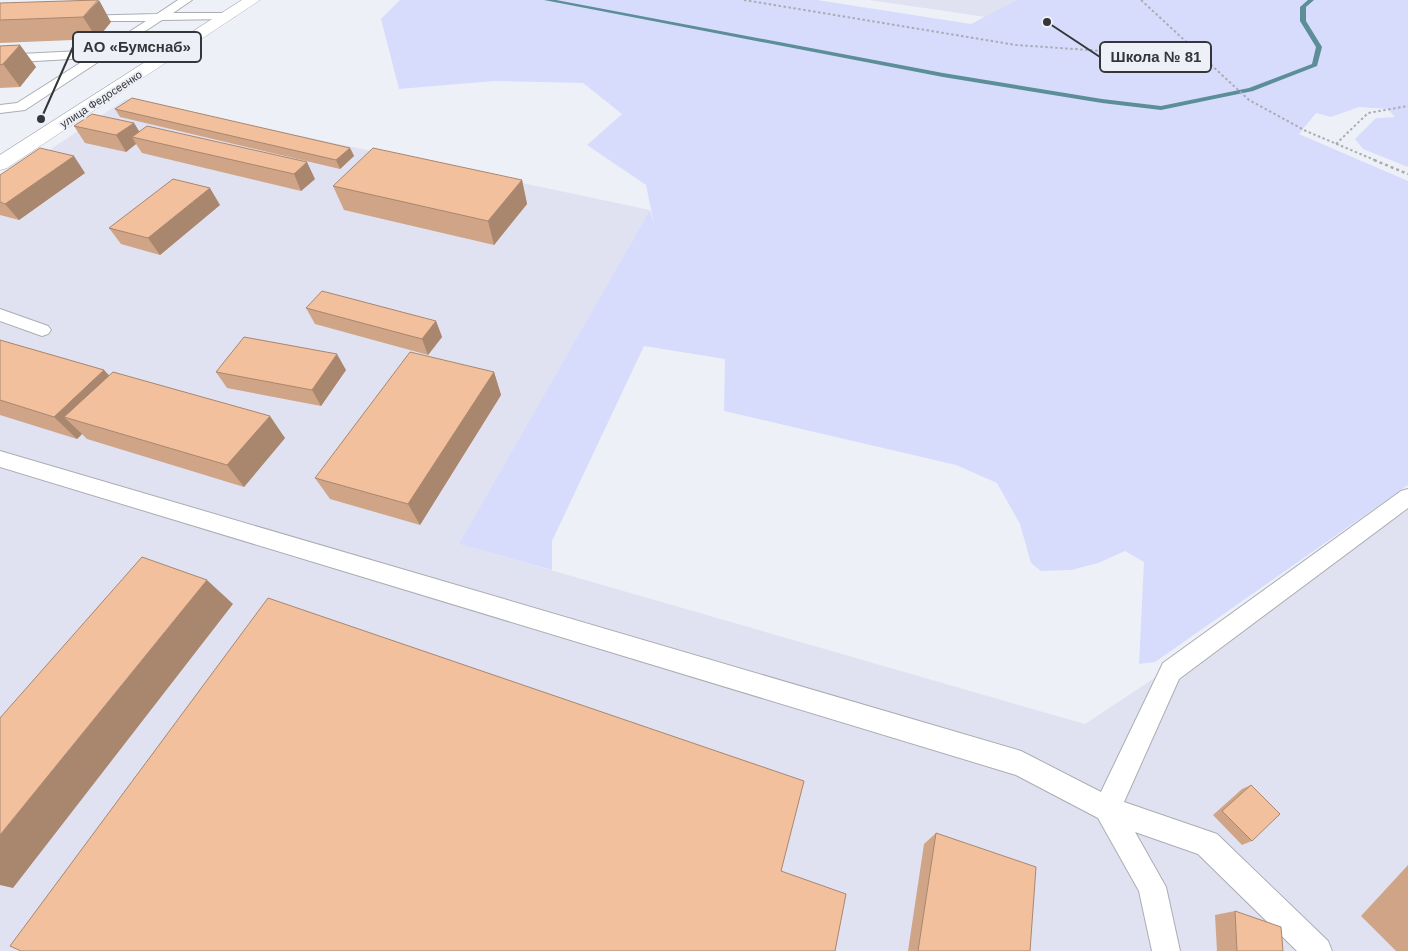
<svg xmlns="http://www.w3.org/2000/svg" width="1408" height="951" viewBox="0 0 1408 951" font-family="Arial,sans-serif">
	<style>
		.built { fill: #e0e2f1 }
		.green { fill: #d7dcfc }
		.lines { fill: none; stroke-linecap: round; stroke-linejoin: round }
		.stream { fill: #5c8e98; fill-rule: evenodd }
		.lane-casing { stroke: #abadb3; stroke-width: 2 }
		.secondary-casing { stroke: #abadb3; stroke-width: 1 }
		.path-far1 { stroke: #aaacb2; stroke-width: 2; stroke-dasharray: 2.5 2.5; stroke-linecap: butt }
		.path { stroke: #aaacb2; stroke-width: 2.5; stroke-dasharray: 3 3; stroke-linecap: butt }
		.lane { fill: #fff; fill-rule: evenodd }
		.secondary { fill: #fff; fill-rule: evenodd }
		.wall { fill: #d0a587 }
		.shaded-wall { fill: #a9866e }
		.building { fill: #f2c09d; stroke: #a9866e }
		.labels { text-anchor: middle; stroke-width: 4; stroke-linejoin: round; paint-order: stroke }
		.far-street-label { font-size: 11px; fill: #353639; stroke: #eef0f7 }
		.leader { fill: none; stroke: #353639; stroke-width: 2 }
		.callout-dot { fill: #353639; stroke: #eef0f7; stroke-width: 2 }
		.callout { fill: #eef0f7; stroke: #353639; stroke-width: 2 }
		.callout-label { font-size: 15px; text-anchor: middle; font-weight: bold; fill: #353639 }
	</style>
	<rect width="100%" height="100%" fill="#eef0f7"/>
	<path class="built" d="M869 0H1057L1084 32 952 12Z
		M126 99 650 210 460 544 1085 724 1408 510V951H0V183Z"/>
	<path class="green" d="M400 0H817L971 24 1017 0H1408V167L1363 149 1355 139 1376 118 1395 117 1388 109 1359 107 1331 117 1316 113 1299 134 1408 181V485L1155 662 1139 664 1144 562 1125 551 1098 563 1071 570 1041 571 1031 563 1020 524 997 483 956 465 724 411 725 359 644 346 552 541V570L459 544 650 210 654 224 646 185 587 145 622 114 583 83 494 81 399 89 381 19Z"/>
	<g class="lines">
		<path class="stream" d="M544 0H556L943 73 1102 99 1161 106 1249 88 1312 64 1316 47 1300 21V7L1308 0H1314L1306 7V21L1322 47 1317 66 1253 91 1161 110 1102 103 943 77Z"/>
		<g class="lane-casing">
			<path id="lane" d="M178 0H192L173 13H229L235 16 229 19 162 20 25 110 0 113V105L17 103 88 58 0 63V55L101 50 146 21H81L77 20V16L157 14Z
				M0 309 48 326 51 330 48 334 42 336 0 321Z
				M0 451 1021 751 1101 792 1163 663 1401 491 1408 489V508L1179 679 1124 802 1217 834 1328 941 1332 951H1297L1198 854 1135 832 1166 887 1180 951H1152L1139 891 1098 818 1016 775 0 467Z"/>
		</g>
		<g class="secondary-casing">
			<path id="secondary" d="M242 0H260L7 168 0 170V155Z"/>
		</g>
		<path class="path-far1" d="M744 0 1016 45 1132 53 1199 54
			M1141 0 1249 100 1306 131 1377 161
			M1336 144 1368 113 1408 106"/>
		<path class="path" d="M1374 160 1408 174"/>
		<use href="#lane" class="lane"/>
		<use href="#secondary" class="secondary"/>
	</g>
	<path class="wall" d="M0 3 111 22 97 39 0 43Z
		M20 45 36 67 20 87 0 88V46Z
		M115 109 350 148 354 156 340 169 120 117Z
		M134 123 139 132 315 179 301 191 142 153 136 144 126 152 85 143 74 126Z
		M85 173 19 220 0 215V175Z
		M522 180 527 204 494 245 344 210 333 186Z
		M220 205 160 255 121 244 109 228Z
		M306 308 436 321 442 337 428 355 315 324Z
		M0 340 104 370 109 375 285 438 244 487 87 439 82 434 77 439 0 415Z
		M346 370 321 406 227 388 216 372Z
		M494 372 501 395 420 525 330 499 315 478Z
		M1251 785 1252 841 1242 845 1213 815 1242 789Z
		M936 833 1030 951H908L924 844Z
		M1408 865V951H1396L1361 916Z
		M1235 911 1283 951H1217L1215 915Z"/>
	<path class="shaded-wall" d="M99 0 111 22 97 39 83 17Z
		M20 45 36 67 20 87 3 64Z
		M134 123 144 139 132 137 136 144 126 152 116 135Z
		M350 148 354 156 340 169 336 160Z
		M74 156 85 173 19 220 5 204Z
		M307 162 315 179 301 191 294 174Z
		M522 180 527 204 494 245 488 221Z
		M210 188 220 205 160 255 148 238Z
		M436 321 442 337 428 355 422 339Z
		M337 354 346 370 321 406 312 390Z
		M104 370 124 393 64 417 82 434 77 439 54 417Z
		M494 372 501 395 420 525 408 504Z
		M270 416 285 438 244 487 227 465Z
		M207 580 233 604 13 888 0 885V835Z"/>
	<path class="building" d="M98 0 83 17 0 20V3Z
		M20 45 3 64 0 65V46Z
		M132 98 350 148 336 160 115 109Z
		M92 114 134 123 116 135 74 126Z
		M147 126 307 162 294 174 132 137Z
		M40 148 74 156 5 204 0 202V175Z
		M373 148 522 180 488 221 333 186Z
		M173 179 210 188 148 238 109 228Z
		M322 291 436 321 422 339 306 308Z
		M244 337 337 354 312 390 216 372Z
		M0 340 104 370 54 417 0 400Z
		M410 352 494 372 408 504 315 478Z
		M113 372 270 416 227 465 64 417Z
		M142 557 207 580 0 835V718Z
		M268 598 804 781 781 871 846 894 835 951H21L10 946Z
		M1251 785 1280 814 1252 841 1222 811Z
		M936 833 1036 867 1030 951H918Z
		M1235 911 1281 927 1283 951H1237Z"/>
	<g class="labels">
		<g class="far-street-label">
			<text transform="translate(101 99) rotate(-33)" y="4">улица Федосеенко</text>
		</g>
	</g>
	<path class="leader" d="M41 119L73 47M1047 22L1100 57"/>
	<g class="callout-dot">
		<circle cx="41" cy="119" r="5"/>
		<circle cx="1047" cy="22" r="5"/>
	</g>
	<g class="callout">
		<rect x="73" y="32" width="128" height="30" rx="5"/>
		<rect x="1100" y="42" width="111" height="30" rx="5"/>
	</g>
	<g class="callout-label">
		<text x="137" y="52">АО «Бумснаб»</text>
		<text x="1156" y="62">Школа № 81</text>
	</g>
</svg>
